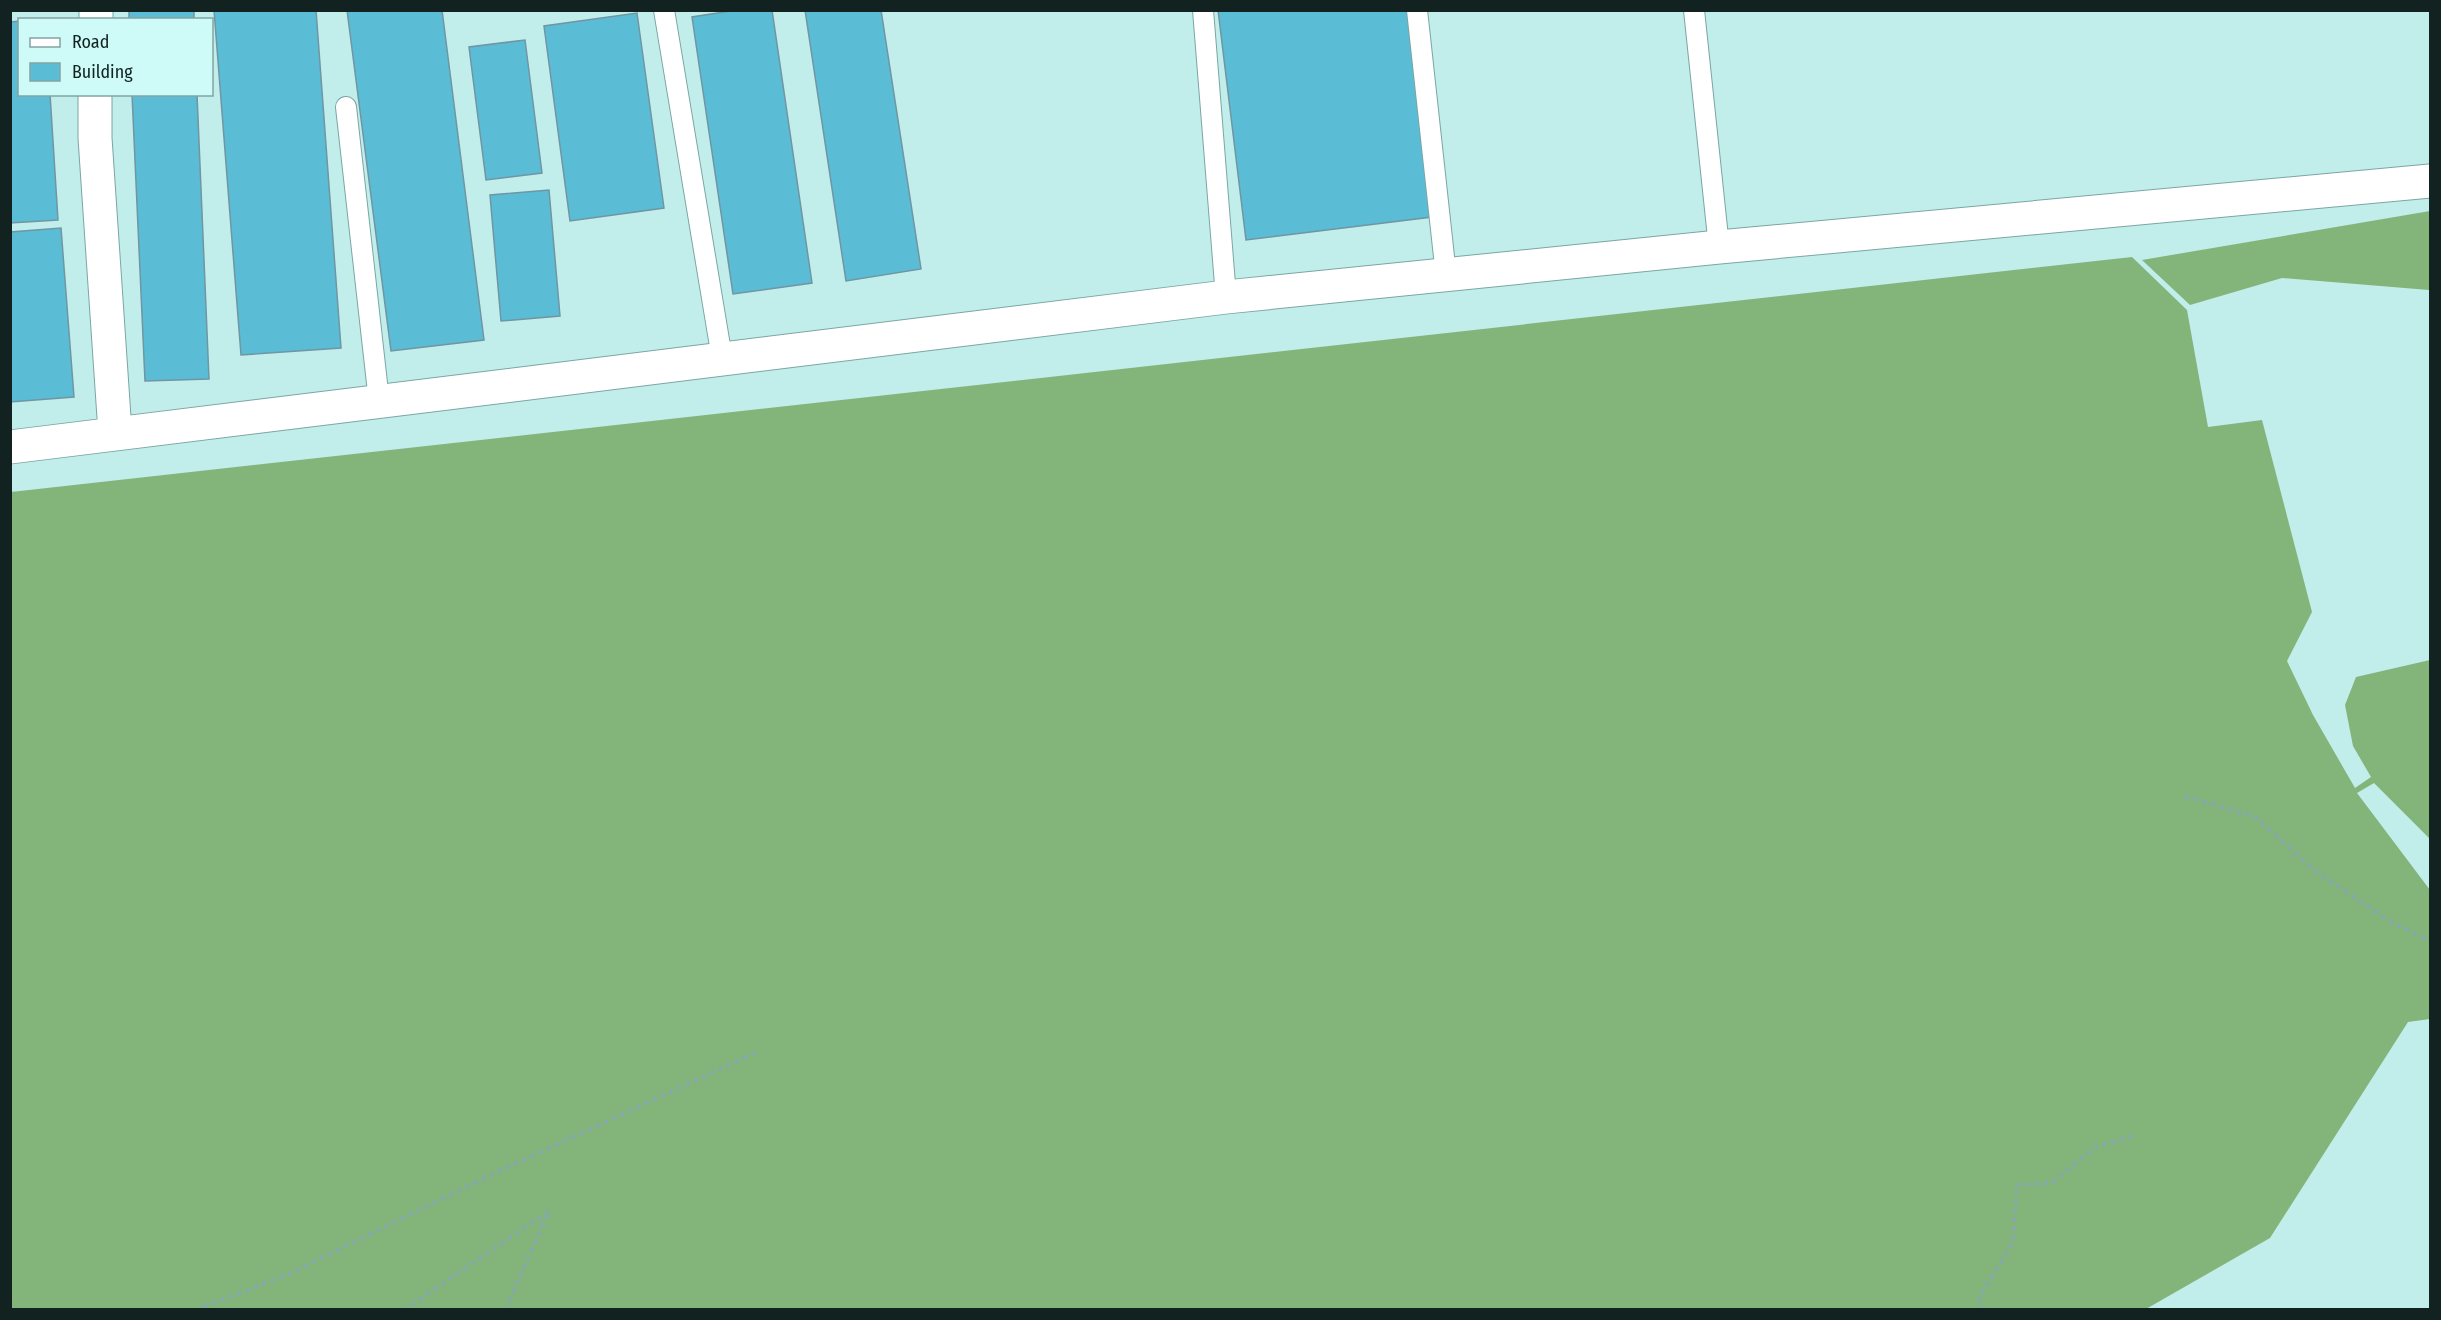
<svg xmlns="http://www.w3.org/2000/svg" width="2441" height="1320" viewBox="0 0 2441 1320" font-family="'Fira Sans Condensed',sans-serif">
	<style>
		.forest { fill: #83b57a }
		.building { fill: #5bbcd6; stroke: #6f96a2; stroke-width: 1.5 }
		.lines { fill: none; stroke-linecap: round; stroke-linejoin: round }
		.service-casing { stroke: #7ba6a4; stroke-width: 22 }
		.minor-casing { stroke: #7ba6a4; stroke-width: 35 }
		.path { stroke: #86a9a7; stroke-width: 4; stroke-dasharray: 4.5 4.5; stroke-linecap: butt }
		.service { stroke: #fff; stroke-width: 20 }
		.minor { stroke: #fff; stroke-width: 33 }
	</style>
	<rect width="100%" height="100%" fill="#c1edeb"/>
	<path class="forest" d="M2430 211V321L2429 290 2282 278 2190 305 2142 260Z
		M2132 257 2187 310 2208 427 2262 420 2312 612 2287 661 2313 715 2355 788 2371 777 2353 746 2345 705 2356 677 2430 660V839L2374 783 2357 793 2430 890V1019L2408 1022 2270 1238 2146 1309H11V492Z"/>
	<path class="building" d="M129 10H194V20H129Z
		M214 10H316L341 348 241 355Z
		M347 10H442L484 340 391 351Z
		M737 10H772L812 283 733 294 692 17Z
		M805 10H881L921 269 846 281Z
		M1218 10H1407L1432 217 1246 240Z
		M637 13 664 208 570 221 544 26Z
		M20 21V94H50L58 220 10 223V22Z
		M525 40 542 173 486 180 469 47Z
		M132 94H197L209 379 145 381Z
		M549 190 560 316 501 321 490 195Z
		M61 228 74 397 10 402V232Z"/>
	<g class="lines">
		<g class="service-casing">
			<path id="service" d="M664 10 722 358
				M1203 10 1226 297
				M1417 10 1446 275
				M1694 10 1719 247
				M346 107 379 401"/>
		</g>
		<g class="minor-casing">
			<path id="minor" d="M96 20V10
				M95 94V138L115 432
				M10 447 1226 297 1719 247 2430 181"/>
		</g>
		<path class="path" d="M2185 796 2255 817 2314 870 2388 920 2430 941
			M195 1310 284 1276 495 1173 757 1052
			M404 1310 549 1211 505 1310
			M1984 1310 1979 1298 2013 1242 2017 1185 2051 1183 2096 1147 2133 1136"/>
		<use href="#service" class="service"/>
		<use href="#minor" class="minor"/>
	</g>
	<rect width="2441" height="1320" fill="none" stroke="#112221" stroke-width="24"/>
	<rect x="18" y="18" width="195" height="78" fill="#cefbf8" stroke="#82a4a2" stroke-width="1.5"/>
	<rect x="30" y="38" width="30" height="9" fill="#ffffff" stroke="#82a4a2" stroke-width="1.5"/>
	<text x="72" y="48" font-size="18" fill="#112221">Road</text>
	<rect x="30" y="63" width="30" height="18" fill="#5bbcd6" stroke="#82a4a2" stroke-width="1.5"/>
	<text x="72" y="78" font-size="18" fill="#112221">Building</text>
</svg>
